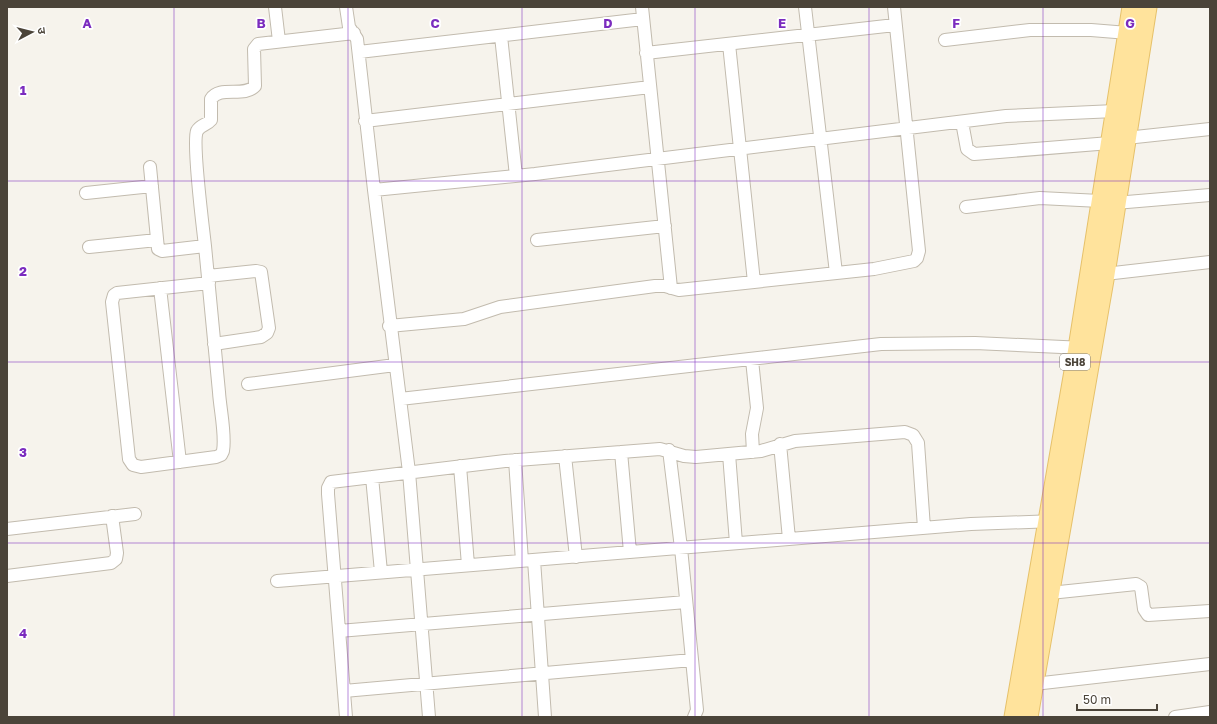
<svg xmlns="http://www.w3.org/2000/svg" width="1217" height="724" viewBox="0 0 1217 724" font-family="'Golos Text','Noto Sans Devanagari',sans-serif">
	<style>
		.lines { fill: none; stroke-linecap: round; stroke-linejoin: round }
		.street-casing { stroke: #c2bbae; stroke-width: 14 }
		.primary-casing { stroke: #e6c16a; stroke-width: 21 }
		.street { stroke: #fff; stroke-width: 12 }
		.primary { stroke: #ffe39c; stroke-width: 19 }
		.grid { fill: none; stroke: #7b2cbf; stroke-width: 1; stroke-opacity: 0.55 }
		.labels { text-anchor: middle; stroke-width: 3.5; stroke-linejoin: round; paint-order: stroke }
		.shield { fill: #fff; stroke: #817c74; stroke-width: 1 }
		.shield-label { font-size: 10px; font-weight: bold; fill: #4b4439 }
		.grid-label { font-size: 13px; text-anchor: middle; font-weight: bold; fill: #7b2cbf; stroke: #fff; stroke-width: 3.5; stroke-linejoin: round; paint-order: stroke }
	</style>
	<rect width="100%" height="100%" fill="#f6f3ec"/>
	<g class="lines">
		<g class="street-casing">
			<path id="street" d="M275 7 279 41
				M346 7 349 27 357 39 374 190
				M642 7 671 288
				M805 7 836 273
				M501 36 516 176
				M945 40 1030 30H1091L1128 33
				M729 44 754 282
				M359 52 643 19
				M646 53 895 25
				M365 121 650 87
				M962 122 967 149 974 154 1110 143
				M1126 138 1210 129
				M150 167 158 249 162 251 205 246
				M86 193 152 186
				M1115 203 1210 195
				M966 207 1040 198 1100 201
				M537 240 665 226
				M89 247 157 240
				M1105 274 1210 262
				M208 276 256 271 261 272 269 328 267 333 261 337 214 344
				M209 283 117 293 114 295 112 302 129 459 133 465 141 467 216 457 221 455 223 451C226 435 220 409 219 392 214 344 210 295 205 246 203 228 192 142 197 131 200 125 207 125 211 120V99C220 85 244 98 255 86L254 49 258 44 354 33
				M160 288 180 462
				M389 326 464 319 500 307 655 286H665L679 290 874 269 914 261 917 258 919 251 894 7
				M1084 348 975 343 881 344 400 399 374 190 535 174 1006 116 1115 111
				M752 360 757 408 752 434 753 452
				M248 384 395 365
				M400 399 409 472 429 717
				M780 444 789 539
				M669 450 681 548 697 710 694 717
				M621 452 630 552
				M729 454 736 543
				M565 456 576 557
				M515 460 522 561
				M460 466 468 565
				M372 477 381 572
				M7 529 135 514
				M534 560 545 717
				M7 576 111 563 116 559 117 553 112 516
				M277 581 971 524 1055 521
				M1050 593 1136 584 1141 587 1144 609 1148 615 1210 611
				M339 631 686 602
				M1034 684 1210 664
				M344 691 692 660
				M346 717 328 494V488L331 482 505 461 660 449 684 456 696 457 761 451 795 441 905 432 913 435 918 443 924 528
				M1175 717 1210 712"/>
		</g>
		<g class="primary-casing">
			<path id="primary" d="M1014 717 1078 348 1132 7
				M1028 717 1105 274 1147 7"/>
		</g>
		<use href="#street" class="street"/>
		<use href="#primary" class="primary"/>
	</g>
	<path class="grid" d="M174 7V717M348 7V717M522 7V717M695 7V717M869 7V717M1043 7V717M7 181H1210M7 362H1210M7 543H1210"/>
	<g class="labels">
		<rect class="shield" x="1060" y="354" width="30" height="16" rx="3"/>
		<g class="shield-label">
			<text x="1075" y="366">SH8</text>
		</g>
	</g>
	<g class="grid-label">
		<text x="87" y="28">A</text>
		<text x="261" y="28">B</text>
		<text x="435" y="28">C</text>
		<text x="608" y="28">D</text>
		<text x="782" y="28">E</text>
		<text x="956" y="28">F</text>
		<text x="1130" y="28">G</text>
		<text x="23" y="95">1</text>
		<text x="23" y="276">2</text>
		<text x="23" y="457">3</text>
		<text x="23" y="638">4</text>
	</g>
	<rect width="1217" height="724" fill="none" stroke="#4b4439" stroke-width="16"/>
	<g transform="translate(32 32) rotate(83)" stroke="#ffffff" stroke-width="3" paint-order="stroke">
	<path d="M0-3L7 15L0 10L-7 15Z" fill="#4b4439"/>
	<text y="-6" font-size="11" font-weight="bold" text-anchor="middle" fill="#4b4439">उ</text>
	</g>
	<path d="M1077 704v6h80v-6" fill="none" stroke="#4b4439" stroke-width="2"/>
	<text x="1083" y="704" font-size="12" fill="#4b4439" stroke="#ffffff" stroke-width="3" paint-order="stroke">50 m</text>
</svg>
